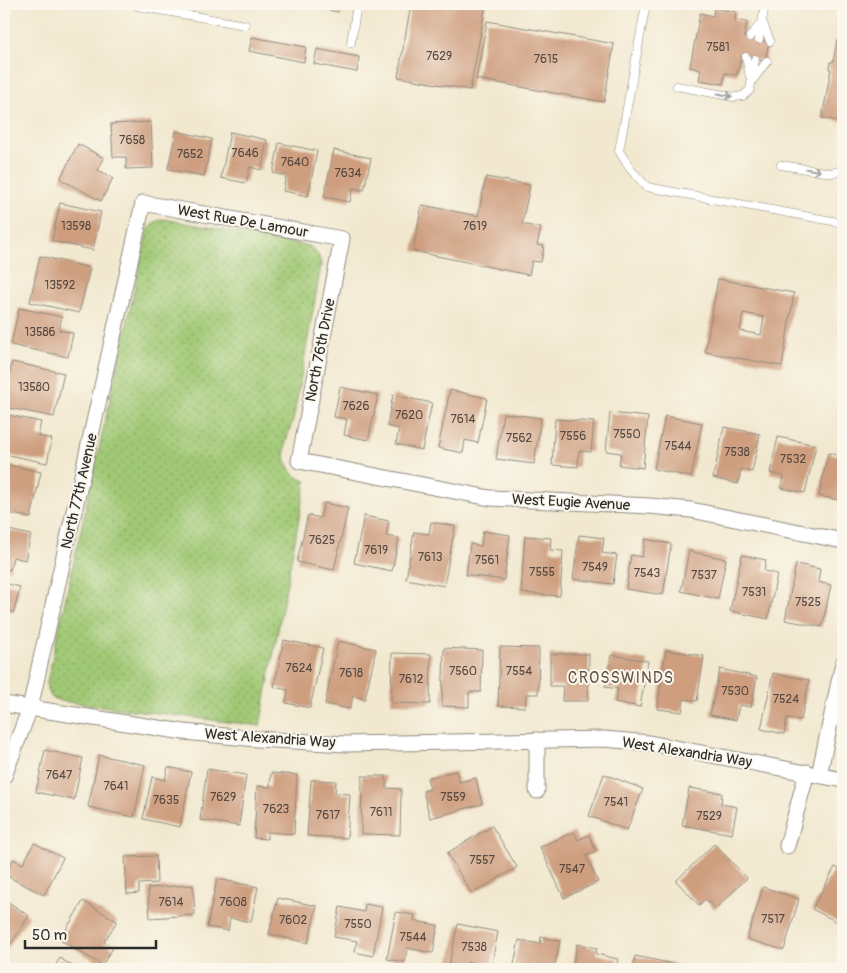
<svg xmlns="http://www.w3.org/2000/svg" width="847" height="973" viewBox="0 0 847 973" font-family="Pangolin,sans-serif">
	<style>
		.park { fill: url(#park-dots); stroke: #667a50 }
		.building { fill: #ce9e7f; fill-rule: evenodd }
		.lines { fill: none; stroke-linecap: round; stroke-linejoin: round }
		.service-casing { stroke: #8e8a7d; stroke-width: 9 }
		.minor-casing { stroke: #8e8a7d; stroke-width: 17 }
		.service { stroke: #fff; stroke-width: 8 }
		.minor { stroke: #fff; stroke-width: 15 }
		.oneway { stroke: #a0a0a0 }
		.labels { text-anchor: middle; stroke-width: 4; stroke-linejoin: round; paint-order: stroke }
		.number-label { font-size: 12px; fill: #544840 }
		.street-label { font-size: 15px; fill: #2b2b2b; stroke: #fbf7ec }
		.neighbourhood-label { font-size: 16px; letter-spacing: 1px; fill: #645348; stroke: #fbf7ec }
	</style>
	<defs>
		<pattern id="park-dots" width="8" height="8" patternUnits="userSpaceOnUse" patternTransform="scale(1.25)"><rect width="8" height="8" fill="#a1c975"/><path d="M2 2h.1M6 6h.1" fill="none" stroke="#83a360" stroke-width="1.8" stroke-linecap="round"/></pattern>
	</defs>
	<rect width="100%" height="100%" fill="#fbf7ec"/>
	<filter id="ink" filterUnits="userSpaceOnUse"><feTurbulence type="fractalNoise" baseFrequency=".02" numOctaves="2"/><feDisplacementMap in="SourceGraphic" scale="10" xChannelSelector="R" yChannelSelector="G"/><feConvolveMatrix kernelMatrix="1 2 1 2 8 2 1 2 1" color-interpolation-filters="sRGB"/></filter>
	<filter id="wash" filterUnits="userSpaceOnUse"><feTurbulence type="fractalNoise" baseFrequency=".0096" numOctaves="4" result="noise"/><feDisplacementMap in="SourceGraphic" scale="20" xChannelSelector="R" yChannelSelector="G"/><feGaussianBlur stdDeviation="1.12" result="paint"/><feColorMatrix in="noise" values="0 0 0 0 0 0 0 0 0 0 0 0 0 0 0 0 0 1.4 0 .05"/><feComposite in="paint" operator="in"/></filter>
	<g filter="url(#wash)">
		<rect width="100%" height="100%" fill="#f1e8cf"/>
		<path class="park" d="M164 219 309 246C317 252 320 256 321 266L293 421C286 439 278 459 295 475 298 478 303 480 306 481L260 726 61 701 52 698 47 690V682L147 233C151 224 155 221 164 219Z"/>
		<g id="blocks">
			<path class="building" d="M298 4H339L338 12 298 5Z
				M411 4H486L470 90 398 77Z
				M714 8 736 12 735 20 747 22 744 37 769 42 765 61 741 57 737 75 725 73 723 84 699 80 701 70 690 67 700 13 713 16Z
				M487 21 614 44 604 102 476 79Z
				M252 37 306 47 304 62 249 51Z
				M837 40 843 41V122L822 118 831 69H829L830 62H833Z
				M317 49 359 57 357 72 314 64Z
				M151 122 153 168 126 169V157H113L111 124Z
				M176 131 212 139 204 176 168 169Z
				M230 132 267 140 261 170 250 167 246 183 221 178Z
				M279 143 317 151 308 196 283 191 286 176 273 173Z
				M78 144 104 158 98 170 113 178 101 201 60 179Z
				M334 150 371 158 364 190 353 188 350 202 324 197Z
				M486 177 530 185 522 224 541 228 537 245 544 246 541 262 532 261 529 275 413 251 422 205 478 216Z
				M60 203 101 212 93 250 52 241Z
				M40 256 90 268 79 313 30 302Z
				M718 279 794 293 782 366 705 352ZM743 313 764 317 761 335 740 331Z
				M19 308 62 317 59 330 73 333 68 357 11 345Z
				M12 362 64 373 54 417 4 407V401Z
				M340 387 378 395 368 440 344 435 347 419 334 417Z
				M842 388H843V410L838 409Z
				M450 390 487 398 478 443 465 440 463 453 438 448Z
				M393 395 432 403 422 450 396 444 399 429 387 426Z
				M503 413 541 418 534 464 496 459Z
				M610 413 648 417 643 468 619 465 621 453 606 451Z
				M4 414 41 422 38 436 52 439 47 463 4 454Z
				M665 416 702 423 691 477 654 469Z
				M555 419 594 422 591 452 579 451 578 467 552 465Z
				M724 427 760 434 752 472 741 469 738 484 713 478Z
				M778 437 816 445 805 493 781 488 784 476 770 473Z
				M828 453 843 456V501L819 496Z
				M4 464 41 472 31 518 4 512Z
				M324 503 348 508 334 570 297 562 308 515 320 518Z
				M364 516 389 521 386 536 399 538 392 571 354 563Z
				M431 522 455 526 444 586 406 579 414 532 429 534Z
				M4 529 31 535 25 560 13 557 10 570 4 569Z
				M483 531 510 535 504 580 466 575 470 544 481 546Z
				M579 535 604 538 602 553 617 555 613 584 573 579Z
				M525 536 551 538 550 550 563 551 560 596 521 593Z
				M645 539 671 544 663 595 626 589 631 555 642 557Z
				M689 551 726 559 718 599 681 591Z
				M742 555 766 560 764 571 777 574 768 619 730 611Z
				M796 564 820 569 818 582 831 585 822 627 785 620Z
				M4 583 20 587 14 612 4 610Z
				M284 640 323 648 310 708 286 703 288 690 274 687Z
				M338 641 376 649 365 699 353 696 350 709 325 704Z
				M500 647 539 648 538 694H526L525 707 498 706Z
				M444 648 482 650 481 692H469V707L442 706Z
				M666 650 704 656 697 701 684 699 682 712 657 709Z
				M392 653 431 654 430 704 391 703Z
				M550 654H589L588 701H562L563 686H550Z
				M611 655 648 661 640 707 615 702 618 689 605 687Z
				M720 669 757 677 751 707 739 705 736 720 710 715Z
				M773 673 809 680 801 720 787 718 784 734 761 729Z
				M45 750 83 758 74 800 36 792Z
				M99 755 145 765 134 817 88 807Z
				M168 767 191 772 180 827 143 819 152 777 165 780Z
				M207 769 246 775 239 826 200 820Z
				M456 771 459 782 476 778 482 804 430 818 423 791 430 789 427 778Z
				M271 773 297 775 294 834 267 832V839L254 838 257 786 270 787Z
				M604 774 643 789 627 830 589 816Z
				M362 776H386V788L401 789 400 835 361 834Z
				M311 780 336 781 335 793 350 794 347 838 307 836Z
				M689 788 722 793 721 804 737 807 732 834 682 825Z
				M492 826 517 867 472 894 447 853Z
				M574 832 578 840 589 835 596 852 586 856 598 882 564 898 540 847Z
				M34 843 63 858 44 895 5 875 13 859 23 864Z
				M714 844 747 878 715 909 705 899 699 905 676 881Z
				M156 856 157 883 139 884V893L127 894 125 857Z
				M835 867 843 871V925L812 909Z
				M217 879 258 887 251 922 230 918 228 931 207 927Z
				M193 885 195 915 150 918 148 888Z
				M763 887 799 899 784 950 747 939Z
				M278 898 317 906 308 943 269 934Z
				M7 901 29 916 5 953 4 952V905Z
				M83 901 117 921 104 942 113 948 102 965 60 940Z
				M365 904 382 907 373 956 355 952 357 941 334 937 340 907 364 912Z
				M396 912 415 915 414 921 438 925 433 953 407 948 405 962 387 959Z
				M458 924 498 932 491 967 468 962 466 969H448Z
				M541 937 560 941 554 969H513L519 940 540 944Z
				M577 944 597 948 596 954 618 959 616 969H572Z
				M635 956 679 965 678 969H633Z
				M60 958 77 969H53Z"/>
		</g>
	</g>
	<g filter="url(#ink)">
		<use href="#blocks" fill-opacity="0" stroke="#8e8a7d" stroke-width="1"/>
		<g class="lines">
			<g class="service-casing">
				<path id="service" d="M136 4 137 6 245 25
					M646 4 619 151 631 170 647 187 843 223
					M762 21 770 41
					M750 37 761 23
					M759 39 765 4
					M351 43 357 4
					M746 57 750 77
					M753 80 767 61
					M677 86 734 97 743 96 750 90 755 59
					M781 165 831 173 840 171 843 168"/>
			</g>
			<g class="minor-casing">
				<path id="minor" d="M4 704 184 732 257 739 346 744 604 739 649 743 843 780
					M819 775 843 663
					M4 776 30 708 143 203 342 239 299 461 490 498 649 506 691 510 843 541
					M537 791V740
					M787 846 807 772"/>
			</g>
			<use href="#service" class="service"/>
			<use href="#minor" class="minor"/>
		</g>
		<defs><path id="oneway-shaft" d="M-6 0H5M1.5-3L5.5 0L1.5 3" fill="none" stroke-width="1.6" stroke-linecap="round" stroke-linejoin="round" transform="scale(1.25)"/></defs>
		<g class="oneway">
			<use href="#oneway-shaft" transform="translate(725 95) rotate(11)"/>
			<use href="#oneway-shaft" transform="translate(813 170) rotate(10)"/>
		</g>
	</g>
	<g class="labels">
		<g class="number-label">
			<text x="718" y="51">7581</text>
			<text x="439" y="60">7629</text>
			<text x="546" y="63">7615</text>
			<text x="132" y="144">7658</text>
			<text x="245" y="157">7646</text>
			<text x="190" y="158">7652</text>
			<text x="295" y="166">7640</text>
			<text x="348" y="177">7634</text>
			<text x="76" y="230">13598</text>
			<text x="475" y="230">7619</text>
			<text x="60" y="289">13592</text>
			<text x="40" y="336">13586</text>
			<text x="34" y="391">13580</text>
			<text x="356" y="410">7626</text>
			<text x="409" y="419">7620</text>
			<text x="463" y="423">7614</text>
			<text x="627" y="438">7550</text>
			<text x="573" y="440">7556</text>
			<text x="519" y="442">7562</text>
			<text x="678" y="450">7544</text>
			<text x="737" y="456">7538</text>
			<text x="793" y="463">7532</text>
			<text x="322" y="544">7625</text>
			<text x="376" y="554">7619</text>
			<text x="430" y="561">7613</text>
			<text x="487" y="564">7561</text>
			<text x="595" y="571">7549</text>
			<text x="542" y="576">7555</text>
			<text x="647" y="577">7543</text>
			<text x="704" y="579">7537</text>
			<text x="754" y="596">7531</text>
			<text x="808" y="606">7525</text>
			<text x="299" y="672">7624</text>
			<text x="463" y="675">7560</text>
			<text x="519" y="675">7554</text>
			<text x="351" y="677">7618</text>
			<text x="411" y="683">7612</text>
			<text x="735" y="695">7530</text>
			<text x="786" y="703">7524</text>
			<text x="59" y="779">7647</text>
			<text x="116" y="790">7641</text>
			<text x="223" y="801">7629</text>
			<text x="453" y="801">7559</text>
			<text x="166" y="804">7635</text>
			<text x="616" y="806">7541</text>
			<text x="276" y="813">7623</text>
			<text x="381" y="816">7611</text>
			<text x="328" y="819">7617</text>
			<text x="709" y="820">7529</text>
			<text x="482" y="864">7557</text>
			<text x="572" y="873">7547</text>
			<text x="171" y="906">7614</text>
			<text x="233" y="906">7608</text>
			<text x="773" y="923">7517</text>
			<text x="293" y="924">7602</text>
			<text x="358" y="928">7550</text>
			<text x="413" y="941">7544</text>
			<text x="474" y="951">7538</text>
		</g>
		<g class="street-label">
			<text transform="translate(243 221) rotate(10)" y="5">West Rue De Lamour</text>
			<text transform="translate(320 350) rotate(-79)" y="5">North 76th Drive</text>
			<text transform="translate(79 491) rotate(-77)" y="5">North 77th Avenue</text>
			<text transform="translate(571 502) rotate(3)" y="5">West Eugie Avenue</text>
			<text transform="translate(270 738) rotate(4)" y="5">West Alexandria Way</text>
			<text transform="translate(687 752) rotate(9)" y="5">West Alexandria Way</text>
		</g>
		<g class="neighbourhood-label">
			<text x="621" y="683">CROSSWINDS</text>
		</g>
	</g>
	<rect width="847" height="973" fill="none" stroke="#fbf7ec" stroke-width="20"/>
	<path d="M25 940v8h131v-8" fill="none" stroke="#2b2b2b" stroke-width="2.5"/>
	<text x="32" y="940" font-size="15" fill="#2b2b2b" stroke="#fbf7ec" stroke-width="4" paint-order="stroke">50 m</text>
</svg>
